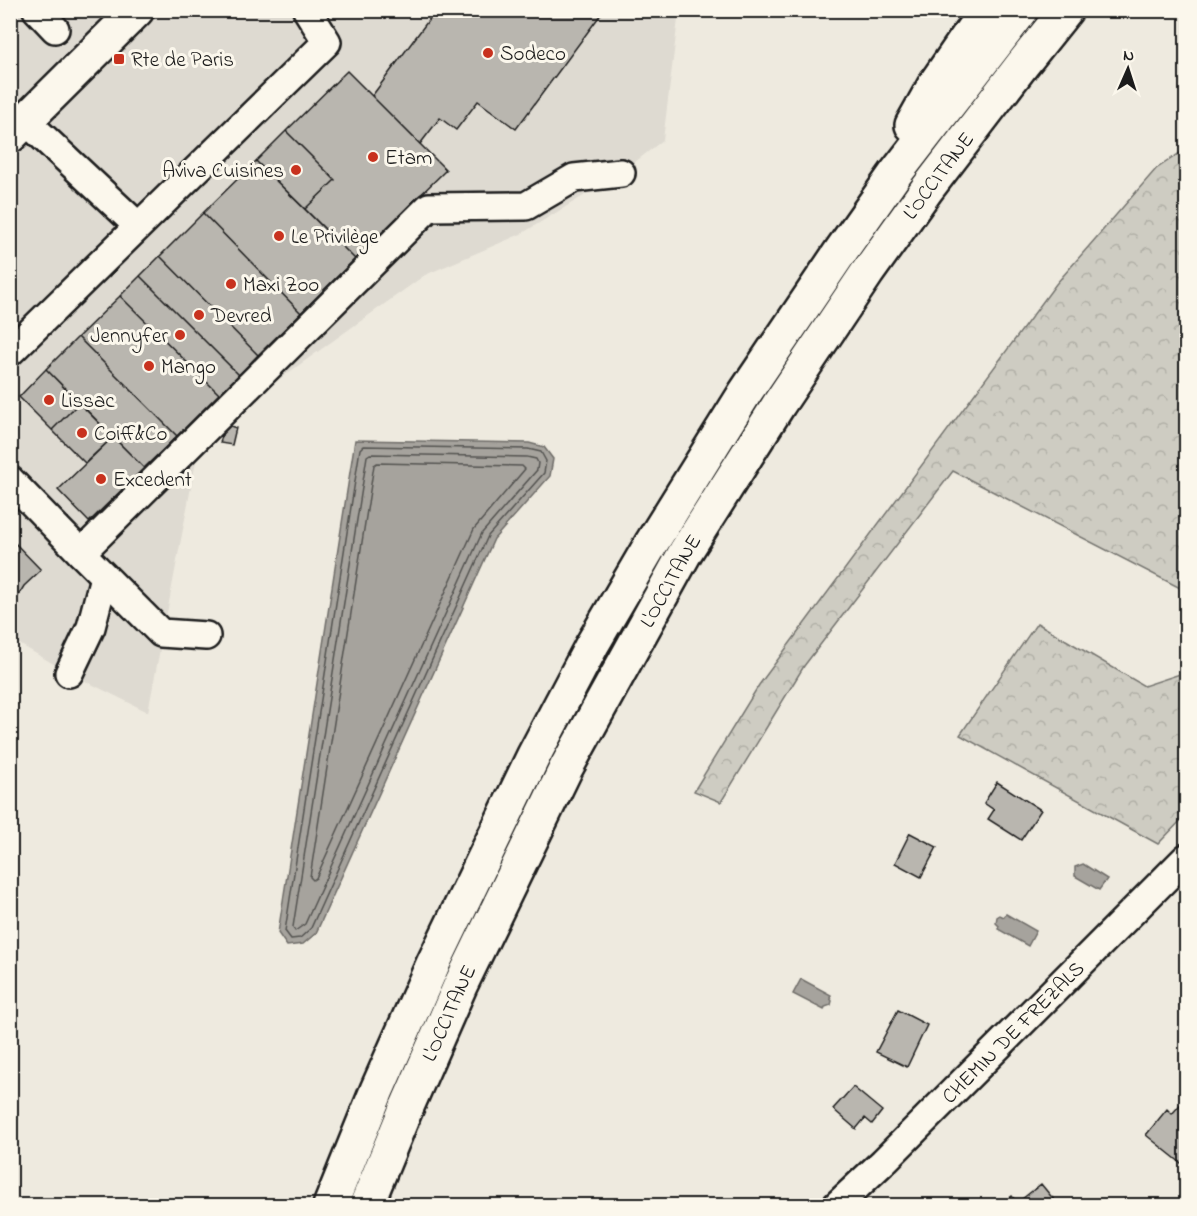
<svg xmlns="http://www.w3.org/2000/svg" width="1197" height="1216" viewBox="0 0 1197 1216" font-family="'Indie Flower',sans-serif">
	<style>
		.built { fill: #dedad1 }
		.forest { fill: url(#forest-crowns); stroke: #75746f; stroke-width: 1.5 }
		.water { fill: #a6a39d; stroke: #6f6d69; stroke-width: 1.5 }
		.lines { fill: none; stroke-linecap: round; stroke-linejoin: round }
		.shore { stroke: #535250; stroke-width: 1.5 }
		.building { fill: #b9b6af; stroke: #1c1c1c; stroke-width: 1.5 }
		.minor-casing { stroke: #1c1c1c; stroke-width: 32 }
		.major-casing { stroke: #1c1c1c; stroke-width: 38 }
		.highway-casing { stroke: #1c1c1c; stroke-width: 38 }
		.minor { stroke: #fbf7ec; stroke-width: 27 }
		.major { stroke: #fbf7ec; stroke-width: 33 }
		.highway { stroke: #fbf7ec; stroke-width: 33 }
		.poi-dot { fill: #c8321e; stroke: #fbf7ec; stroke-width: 2 }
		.labels { text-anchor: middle; stroke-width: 6; stroke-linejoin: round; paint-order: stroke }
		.poi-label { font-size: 21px; fill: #1c1c1c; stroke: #fbf7ec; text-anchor: start }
		.street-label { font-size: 21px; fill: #1c1c1c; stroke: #fbf7ec }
	</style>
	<defs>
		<pattern id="forest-crowns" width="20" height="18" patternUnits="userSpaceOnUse" patternTransform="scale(1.5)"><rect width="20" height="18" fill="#ceccc2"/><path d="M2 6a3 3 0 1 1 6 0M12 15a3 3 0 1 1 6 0" fill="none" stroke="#b0afa6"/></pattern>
	</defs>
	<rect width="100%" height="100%" fill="#eeeadf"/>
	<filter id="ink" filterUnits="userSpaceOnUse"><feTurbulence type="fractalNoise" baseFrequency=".0167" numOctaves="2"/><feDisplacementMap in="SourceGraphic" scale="12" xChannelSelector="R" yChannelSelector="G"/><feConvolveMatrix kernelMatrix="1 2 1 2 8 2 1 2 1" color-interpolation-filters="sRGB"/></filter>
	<g filter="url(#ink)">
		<path class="built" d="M11 11H679L663 140 621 173 521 234 425 275 201 435 148 712 69 673 11 639Z"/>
		<path class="forest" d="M1186 149V591L953 471 804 666 721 802 694 791 759 685 1056 284 1156 169Z
			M1037 623 1144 686 1186 672V815L1158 844 960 735Z"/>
		<path class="water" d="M355 440 529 443 544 447 553 459 550 476 494 539 316 933 303 944 287 946 278 933Z
			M1083 864 1107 879 1099 890 1075 876V867Z
			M1006 914 1036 931 1028 946 998 929 999 926 996 923 997 917 1000 915 1004 917Z
			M801 979 831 995 830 998 832 1001 831 1005 825 1007 824 1010 793 994Z"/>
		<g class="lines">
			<path class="shore" d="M363 446 528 449 541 452 546 461 544 473 488 536 311 928 300 938 291 939 285 931 360 449Z
				M370 454 527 457 536 459 538 463 537 470 482 533 305 924 295 931 293 927 367 456Z
				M377 463 522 466 525 469 474 529 316 878 313 880 310 877 374 465Z"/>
		</g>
		<path class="building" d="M436 10H604L516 129 478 101 456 130 440 118 420 144 372 96Z
			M347 71 446 170 355 259 305 209 335 180 286 131Z
			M286 131 335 180 305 209 256 161Z
			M256 161 355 259 301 313 203 213Z
			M203 213 301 313 258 355 160 256Z
			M160 256 258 355 239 375 140 276Z
			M140 276 239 375 219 394 120 296Z
			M120 296 219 394 177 436 78 337Z
			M78 337 177 436 144 468 46 369Z
			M46 369 79 403 52 430 19 397Z
			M79 403 113 437 85 463 52 430Z
			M225 424 236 428 232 445 220 443Z
			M113 437 144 468 89 522 58 490Z
			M10 538 41 570 24 586 10 609Z
			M997 782 1041 810 1021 840 988 819 994 810 984 803Z
			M910 833 937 847 921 877 895 863Z
			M898 1010 927 1025 907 1067 876 1052Z
			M853 1087 882 1111 872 1124 865 1118 856 1129 833 1109Z
			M1186 1098V1167L1146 1135 1167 1109 1172 1114Z
			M1041 1184 1059 1206 1000 1205 1012 1196 1017 1203Z"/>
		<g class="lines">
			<g class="minor-casing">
				<g id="minor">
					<path d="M37 10 55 29"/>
					<path d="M26 121 138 226"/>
					<path d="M10 352 327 42 307 10"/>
					<path d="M10 480 81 553 161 633 206 636"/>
					<path d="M81 553 429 207 526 206 574 178 621 173"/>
					<path d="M69 673 91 627 104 577"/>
					<path id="s1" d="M836 1206 883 1162 1186 858"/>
				</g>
			</g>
			<g class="major-casing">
				<path id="major" d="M10 136 137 10"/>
			</g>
			<g class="highway-casing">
				<g id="highway">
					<path d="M912 125 935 84 986 10"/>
					<path d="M330 1206 377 1090 433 964 534 755 592 645 651 544 745 393 841 251 896 173 1022 10"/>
					<path id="s2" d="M366 1206 405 1111 460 986 566 768 686 551 779 404 867 273 927 189 1022 65 1066 10"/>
				</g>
			</g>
			<use href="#minor" class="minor"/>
			<use href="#major" class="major"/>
			<use href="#highway" class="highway"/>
		</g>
	</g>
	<g class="poi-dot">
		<circle cx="488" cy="53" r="6"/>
		<rect x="113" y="53" width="12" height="12" rx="3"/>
		<circle cx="373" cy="157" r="6"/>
		<circle cx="296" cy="170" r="6"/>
		<circle cx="279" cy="236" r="6"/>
		<circle cx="231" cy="284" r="6"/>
		<circle cx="199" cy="315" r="6"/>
		<circle cx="180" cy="335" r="6"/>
		<circle cx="149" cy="366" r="6"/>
		<circle cx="49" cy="400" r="6"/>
		<circle cx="82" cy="433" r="6"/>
		<circle cx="101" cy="479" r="6"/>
	</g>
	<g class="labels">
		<g class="poi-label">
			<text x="500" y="60">Sodeco</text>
			<text x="131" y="66">Rte de Paris</text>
			<text x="385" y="164">Etam</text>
			<text x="284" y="177" text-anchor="end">Aviva Cuisines</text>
			<text x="291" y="243">Le Privilège</text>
			<text x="243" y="291">Maxi Zoo</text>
			<text x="211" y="322">Devred</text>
			<text x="168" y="342" text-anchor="end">Jennyfer</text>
			<text x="161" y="373">Mango</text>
			<text x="61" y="407">Lissac</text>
			<text x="94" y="440">Coiff&amp;Co</text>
			<text x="113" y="486">Excedent</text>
		</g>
		<g class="street-label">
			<text dy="7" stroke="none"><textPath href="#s2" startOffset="1182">L'OCCITANE</textPath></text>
			<text dy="7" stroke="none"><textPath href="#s2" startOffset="696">L'OCCITANE</textPath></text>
			<text dy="7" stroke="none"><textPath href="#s2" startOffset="210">L'OCCITANE</textPath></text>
			<text dy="7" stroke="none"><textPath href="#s1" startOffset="248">CHEMIN DE FREZALS</textPath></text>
		</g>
	</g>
	<rect width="1197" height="1216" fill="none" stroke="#fbf7ec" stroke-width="36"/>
	<rect x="18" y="18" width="1161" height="1180" fill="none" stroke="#1c1c1c" stroke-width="2" filter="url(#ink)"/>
	<g transform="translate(1128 69) rotate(3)" stroke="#fbf7ec" stroke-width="4.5" paint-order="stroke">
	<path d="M0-4.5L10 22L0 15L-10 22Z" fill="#1c1c1c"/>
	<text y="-9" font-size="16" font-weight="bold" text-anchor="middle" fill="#1c1c1c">N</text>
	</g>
</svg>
